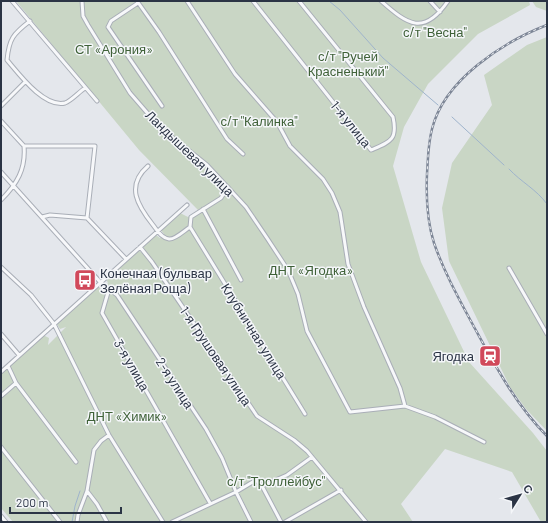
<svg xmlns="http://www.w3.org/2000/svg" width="548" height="523" viewBox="0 0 548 523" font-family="Barlow,sans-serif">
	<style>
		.green { fill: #c9d6c5 }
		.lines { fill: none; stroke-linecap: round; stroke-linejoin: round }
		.stream { stroke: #9fb4cc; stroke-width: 1 }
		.street-casing { stroke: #a9aeb7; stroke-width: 5 }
		.street { stroke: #f7f8fa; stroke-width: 3 }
		.rail-casing { stroke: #7d8696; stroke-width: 2.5 }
		.rail { stroke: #f4f6f9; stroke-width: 1; stroke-dasharray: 3; stroke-linecap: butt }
		.labels { text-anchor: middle; stroke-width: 3; stroke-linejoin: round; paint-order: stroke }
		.park-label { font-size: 13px; fill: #3f6138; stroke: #f4f6f9 }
		.street-label { font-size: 13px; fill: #2b3445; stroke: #f4f6f9 }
		.poi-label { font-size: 13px; fill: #2b3445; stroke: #f4f6f9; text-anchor: start }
	</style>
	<rect width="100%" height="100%" fill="#e4e7ec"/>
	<path class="green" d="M16 1H529L530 5 478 34 428 84 404 127 393 166 421 262 469 362 533 433 547 451V522H541L512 472 445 449 401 504 413 522H13L1 508V373L43 335 49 338 48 345 66 327 60 329 57 324 97 286H99L101 290 108 283 106 279 138 250 142 253 145 250 143 247 156 235 160 238 164 234 161 230 180 213 188 217 198 210 139 150Z
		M532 1H547V11L536 7Z
		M547 37V431L526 409 510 387 449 261 442 208 452 163 492 105 484 75 527 45Z"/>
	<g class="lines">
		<path class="stream" d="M329 1 340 10 383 58 438 105
			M452 117 504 165
			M509 169C521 182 536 189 547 204
			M72 522 75 506 80 491"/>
		<g class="street-casing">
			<path id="street" d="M12 1 97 101
				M82 1 83 16 88 25 130 93 150 116 167 133 207 165 246 207 267 238 288 270 298 294 307 331 350 412 405 406 435 417 484 442
				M137 1 159 32 227 139 243 154
				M187 1 235 74 277 122 290 146 323 179 332 193 340 212 348 264 364 307 400 388 405 406
				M253 1 371 150C390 142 398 140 393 117L299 1
				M381 1C408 25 424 36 448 1
				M430 1 440 12
				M138 3 111 21 108 27 162 106
				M30 21C13 34 9 39 7 60 19 74 44 108 65 103 71 101 79 92 85 88
				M1 106 25 82
				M1 121 24 146H95L87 218 126 259
				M148 166C125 186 138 206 153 225 157 230 161 238 169 239 175 240 185 230 190 227
				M1 172 101 283 117 295 206 429 222 458 236 492 251 522
				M1 200C17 184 26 169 24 146
				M203 209 241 280
				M42 217 50 215 87 218
				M190 227 305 414
				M190 227 191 217 221 198 228 187
				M140 247 152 262 257 416 294 440 307 451 366 522
				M1 267 31 295 54 324 109 435 163 522
				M509 268 547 334
				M109 289 102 313 210 503
				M1 334 19 355
				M8 366 16 383
				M1 372 187 205
				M1 396 16 383 76 462
				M1 447 60 522
				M262 486 287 475 312 457
				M87 491 97 504 107 522
				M1 516 6 522
				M77 522 78 515 87 491 94 450 101 441 109 435
				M172 522 236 492 256 480 262 486 281 522
				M285 522 341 490"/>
		</g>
		<use href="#street" class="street"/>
		<g class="rail-casing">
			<path id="rail" d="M547 25C503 42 444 80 432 129 428 144 428 159 427 174 426 197 427 221 434 243 444 272 459 299 473 325 495 365 515 404 547 436"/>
		</g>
		<use href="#rail" class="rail"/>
	</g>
	<defs>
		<g id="bus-square" transform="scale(1.15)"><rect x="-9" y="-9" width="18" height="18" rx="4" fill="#d1495b" stroke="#f4f6f9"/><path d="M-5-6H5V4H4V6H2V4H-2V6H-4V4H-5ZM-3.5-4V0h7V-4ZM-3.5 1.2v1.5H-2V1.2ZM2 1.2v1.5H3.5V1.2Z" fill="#fff"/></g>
		<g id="station-square" transform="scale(1.15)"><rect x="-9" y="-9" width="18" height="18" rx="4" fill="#d1495b" stroke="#f4f6f9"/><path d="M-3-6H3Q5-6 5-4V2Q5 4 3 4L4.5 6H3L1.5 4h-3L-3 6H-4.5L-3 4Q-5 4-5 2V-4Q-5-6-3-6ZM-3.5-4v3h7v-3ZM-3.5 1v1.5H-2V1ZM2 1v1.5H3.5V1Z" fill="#fff"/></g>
	</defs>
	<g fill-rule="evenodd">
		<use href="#bus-square" x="85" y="280"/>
		<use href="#station-square" x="490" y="356"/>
	</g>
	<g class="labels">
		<g class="park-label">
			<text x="435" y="37">с/т "Весна"</text>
			<text x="114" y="54">СТ «Арония»</text>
			<text x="348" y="61">с/т "Ручей<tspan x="348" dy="15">Красненький"</tspan></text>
			<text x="259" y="126">с/т "Калинка"</text>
			<text x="311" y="275">ДНТ «Ягодка»</text>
			<text x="127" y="421">ДНТ «Химик»</text>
			<text x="276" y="486">с/т "Троллейбус"</text>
		</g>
		<g class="street-label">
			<text transform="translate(351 124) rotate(51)" y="5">1-я улица</text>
			<text transform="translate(190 153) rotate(44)" y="5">Ландышевая улица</text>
			<text transform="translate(254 331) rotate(58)" y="5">Клубничная улица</text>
			<text transform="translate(216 356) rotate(56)" y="5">1-я Грушовая улица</text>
			<text transform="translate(132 365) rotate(60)" y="5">3-я улица</text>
			<text transform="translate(175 383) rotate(57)" y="5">2-я улица</text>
		</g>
		<g class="poi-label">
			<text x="100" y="278">Конечная (бульвар<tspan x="100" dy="15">Зелёная Роща)</tspan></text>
			<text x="474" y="361" text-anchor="end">Ягодка</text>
		</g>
	</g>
	<rect width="548" height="523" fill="none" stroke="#2b3445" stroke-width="4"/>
	<g transform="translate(520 495) rotate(53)" stroke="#f4f6f9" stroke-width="3" paint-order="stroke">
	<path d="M0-3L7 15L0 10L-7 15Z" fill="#2b3445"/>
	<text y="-6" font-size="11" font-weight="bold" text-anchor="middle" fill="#2b3445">С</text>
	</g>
	<path d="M10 507v6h111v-6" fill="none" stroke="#2b3445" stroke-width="2"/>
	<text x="16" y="507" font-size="12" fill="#2b3445" stroke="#f4f6f9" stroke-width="3" paint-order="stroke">200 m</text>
</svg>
